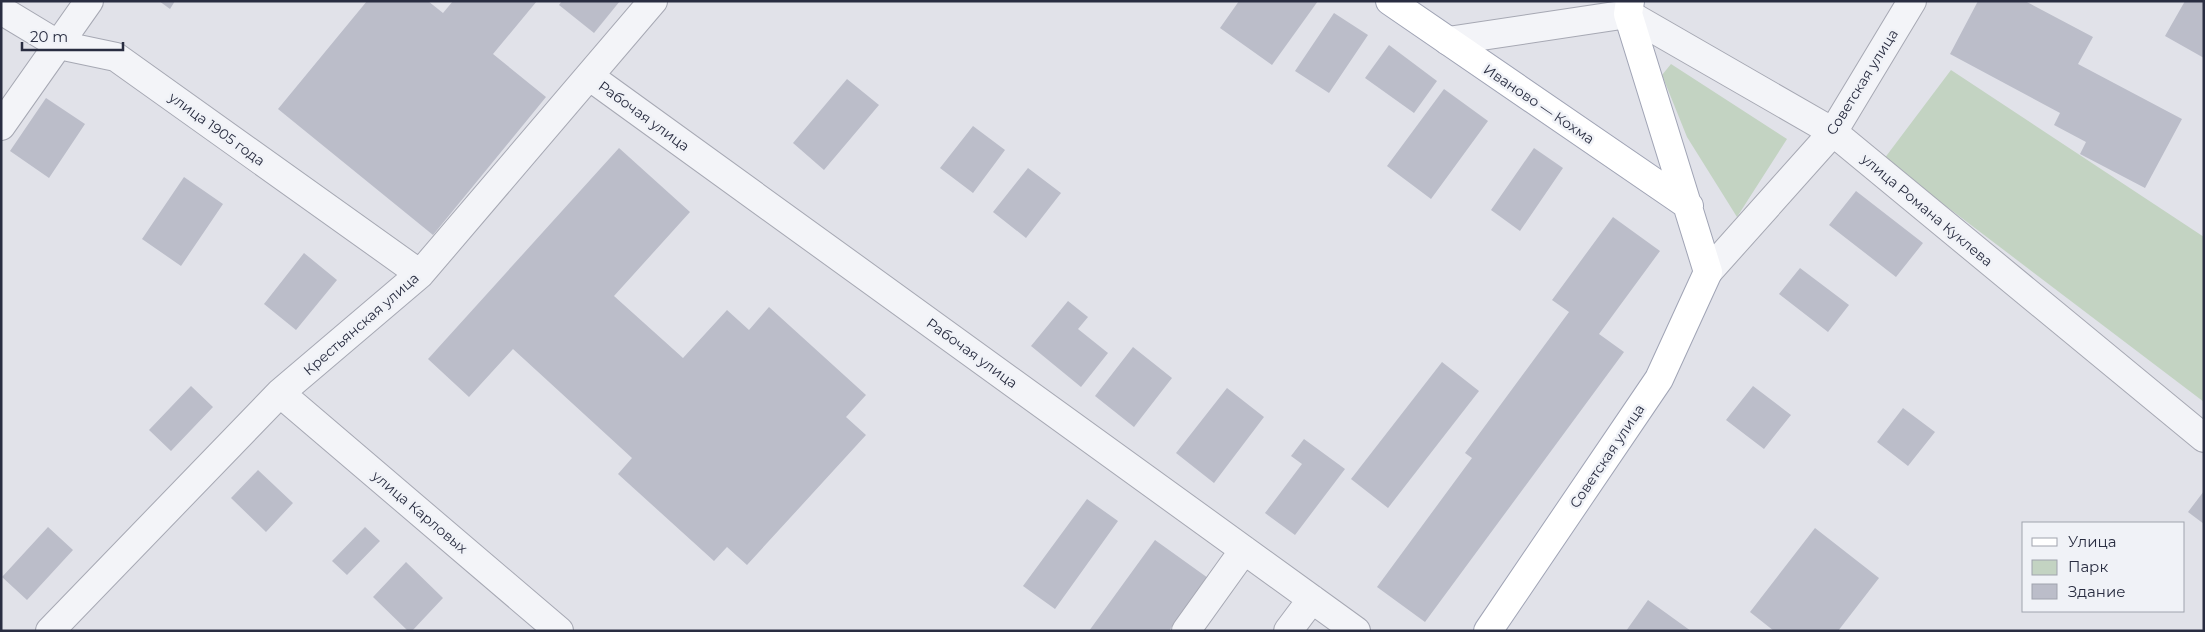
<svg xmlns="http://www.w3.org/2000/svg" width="2205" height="632" viewBox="0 0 2205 632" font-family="Montserrat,sans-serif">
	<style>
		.green { fill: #c3d3c2 }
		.building { fill: #bbbdc9 }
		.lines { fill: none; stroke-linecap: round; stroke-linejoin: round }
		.minor-casing { stroke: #a6a8b3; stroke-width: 30 }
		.major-casing { stroke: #a0a4b5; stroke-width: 30 }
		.minor { stroke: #f3f4f8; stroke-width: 28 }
		.major { stroke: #fff; stroke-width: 28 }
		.labels { text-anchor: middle; stroke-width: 5; stroke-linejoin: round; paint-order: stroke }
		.street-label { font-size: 14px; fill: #292d41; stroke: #f0f2f7 }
	</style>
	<rect width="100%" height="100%" fill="#e1e2e9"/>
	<path class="green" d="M1671 64 1787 139 1737 217 1687 137 1662 75Z
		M1951 70 2204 237V402L1884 159Z"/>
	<path class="building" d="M159 1H175L170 9Z
		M367 1H428L443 13 453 1H537L493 54 546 97 433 235 278 109Z
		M562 1H620L594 33 559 5Z
		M1239 1H1318L1272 65 1220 28Z
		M1978 1H2025L2093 37 2078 64 2182 119 2145 188 2080 154 2086 142 2054 125 2060 113 1950 54Z
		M2185 1H2204V58L2165 36Z
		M1334 13 1368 35 1329 93 1295 71Z
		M1389 45 1437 81 1414 113 1365 78Z
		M847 79 879 105 824 170 793 143Z
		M1444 89 1488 121 1431 199 1387 166Z
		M46 98 85 124 49 178 10 151Z
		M973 126 1005 150 973 193 940 168Z
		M619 148 690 212 614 296 683 358 727 310 749 330 769 307 866 395 846 417 866 435 747 565 727 547 714 561 618 474 632 458 513 349 469 397 428 359Z
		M1534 148 1563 168 1520 231 1491 210Z
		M1028 168 1061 193 1026 238 993 212Z
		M184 177 223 204 181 266 142 239Z
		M1856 191 1923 243 1896 277 1829 225Z
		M1613 217 1660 251 1599 334 1624 352 1425 622 1377 587 1472 458 1465 453 1569 312 1552 300Z
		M304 253 337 280 296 330 264 304Z
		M1800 268 1849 305 1828 332 1779 294Z
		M1068 301 1088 317 1078 329 1108 353 1081 387 1031 346Z
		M1133 347 1172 378 1134 427 1095 396Z
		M1442 362 1479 391 1388 508 1351 479Z
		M191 386 213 407 171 451 149 430Z
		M1753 386 1791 415 1764 449 1726 420Z
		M1227 388 1264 417 1214 483 1176 453Z
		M1903 408 1935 432 1908 466 1877 442Z
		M1304 439 1345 469 1295 535 1265 513 1302 464 1291 456Z
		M258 470 293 503 266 532 231 498Z
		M2204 491V524L2188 512Z
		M1087 499 1118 521 1055 609 1023 586Z
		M48 527 73 550 27 600 2 577Z
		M365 527 380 541 347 575 332 561Z
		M1815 528 1879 578 1838 631H1774L1750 612Z
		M1155 540 1208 578 1169 631H1089Z
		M406 562 443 598 412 631H408L373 597Z
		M1648 600 1691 631H1626Z"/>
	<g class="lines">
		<g class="minor-casing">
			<path id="minor" d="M1 10 59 45 116 57 420 274
				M1448 41 1628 14 1833 132 2204 438
				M589 76 1356 631
				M1 126 89 1
				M1708 272 1833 132 1912 1
				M280 393 559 631
				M50 631 280 393 420 274 653 1
				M1186 631 1244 550
				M1288 631 1312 599"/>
		</g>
		<g class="major-casing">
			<path id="major" d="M1390 1 1689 206
				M1488 631 1659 379 1708 272 1628 14 1630 1"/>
		</g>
		<use href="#minor" class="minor"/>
		<use href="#major" class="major"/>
	</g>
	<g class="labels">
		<g class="street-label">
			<text transform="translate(1862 82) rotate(-58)" y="5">Советская улица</text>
			<text transform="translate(1539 104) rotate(34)" y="5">Иваново — Кохма</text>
			<text transform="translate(644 116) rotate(36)" y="5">Рабочая улица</text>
			<text transform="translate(217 129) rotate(36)" y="5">улица 1905 года</text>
			<text transform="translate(1927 210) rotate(40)" y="5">улица Романа Куклева</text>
			<text transform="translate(361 324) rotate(-41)" y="5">Крестьянская улица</text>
			<text transform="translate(972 353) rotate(36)" y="5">Рабочая улица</text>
			<text transform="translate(1607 456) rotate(-56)" y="5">Советская улица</text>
			<text transform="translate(420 512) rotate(40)" y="5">улица Карловых</text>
		</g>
	</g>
	<rect width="2205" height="632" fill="none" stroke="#292d41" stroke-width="5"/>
	<rect x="2022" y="522" width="162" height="90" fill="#f0f2f7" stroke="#a0a3ae"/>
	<rect x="2032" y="538" width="25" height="8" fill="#ffffff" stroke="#a0a3ae"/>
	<text x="2068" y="547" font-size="15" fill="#292d41">Улица</text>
	<rect x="2032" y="560" width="25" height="15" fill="#c3d3c2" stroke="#a0a3ae"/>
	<text x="2068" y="572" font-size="15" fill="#292d41">Парк</text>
	<rect x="2032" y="584" width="25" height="15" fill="#bbbdc9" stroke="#a0a3ae"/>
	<text x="2068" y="597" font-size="15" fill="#292d41">Здание</text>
	<path d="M22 42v8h101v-8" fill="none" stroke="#292d41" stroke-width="2.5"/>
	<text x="30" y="42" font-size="15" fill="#292d41" stroke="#f0f2f7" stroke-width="4" paint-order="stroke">20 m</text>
</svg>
